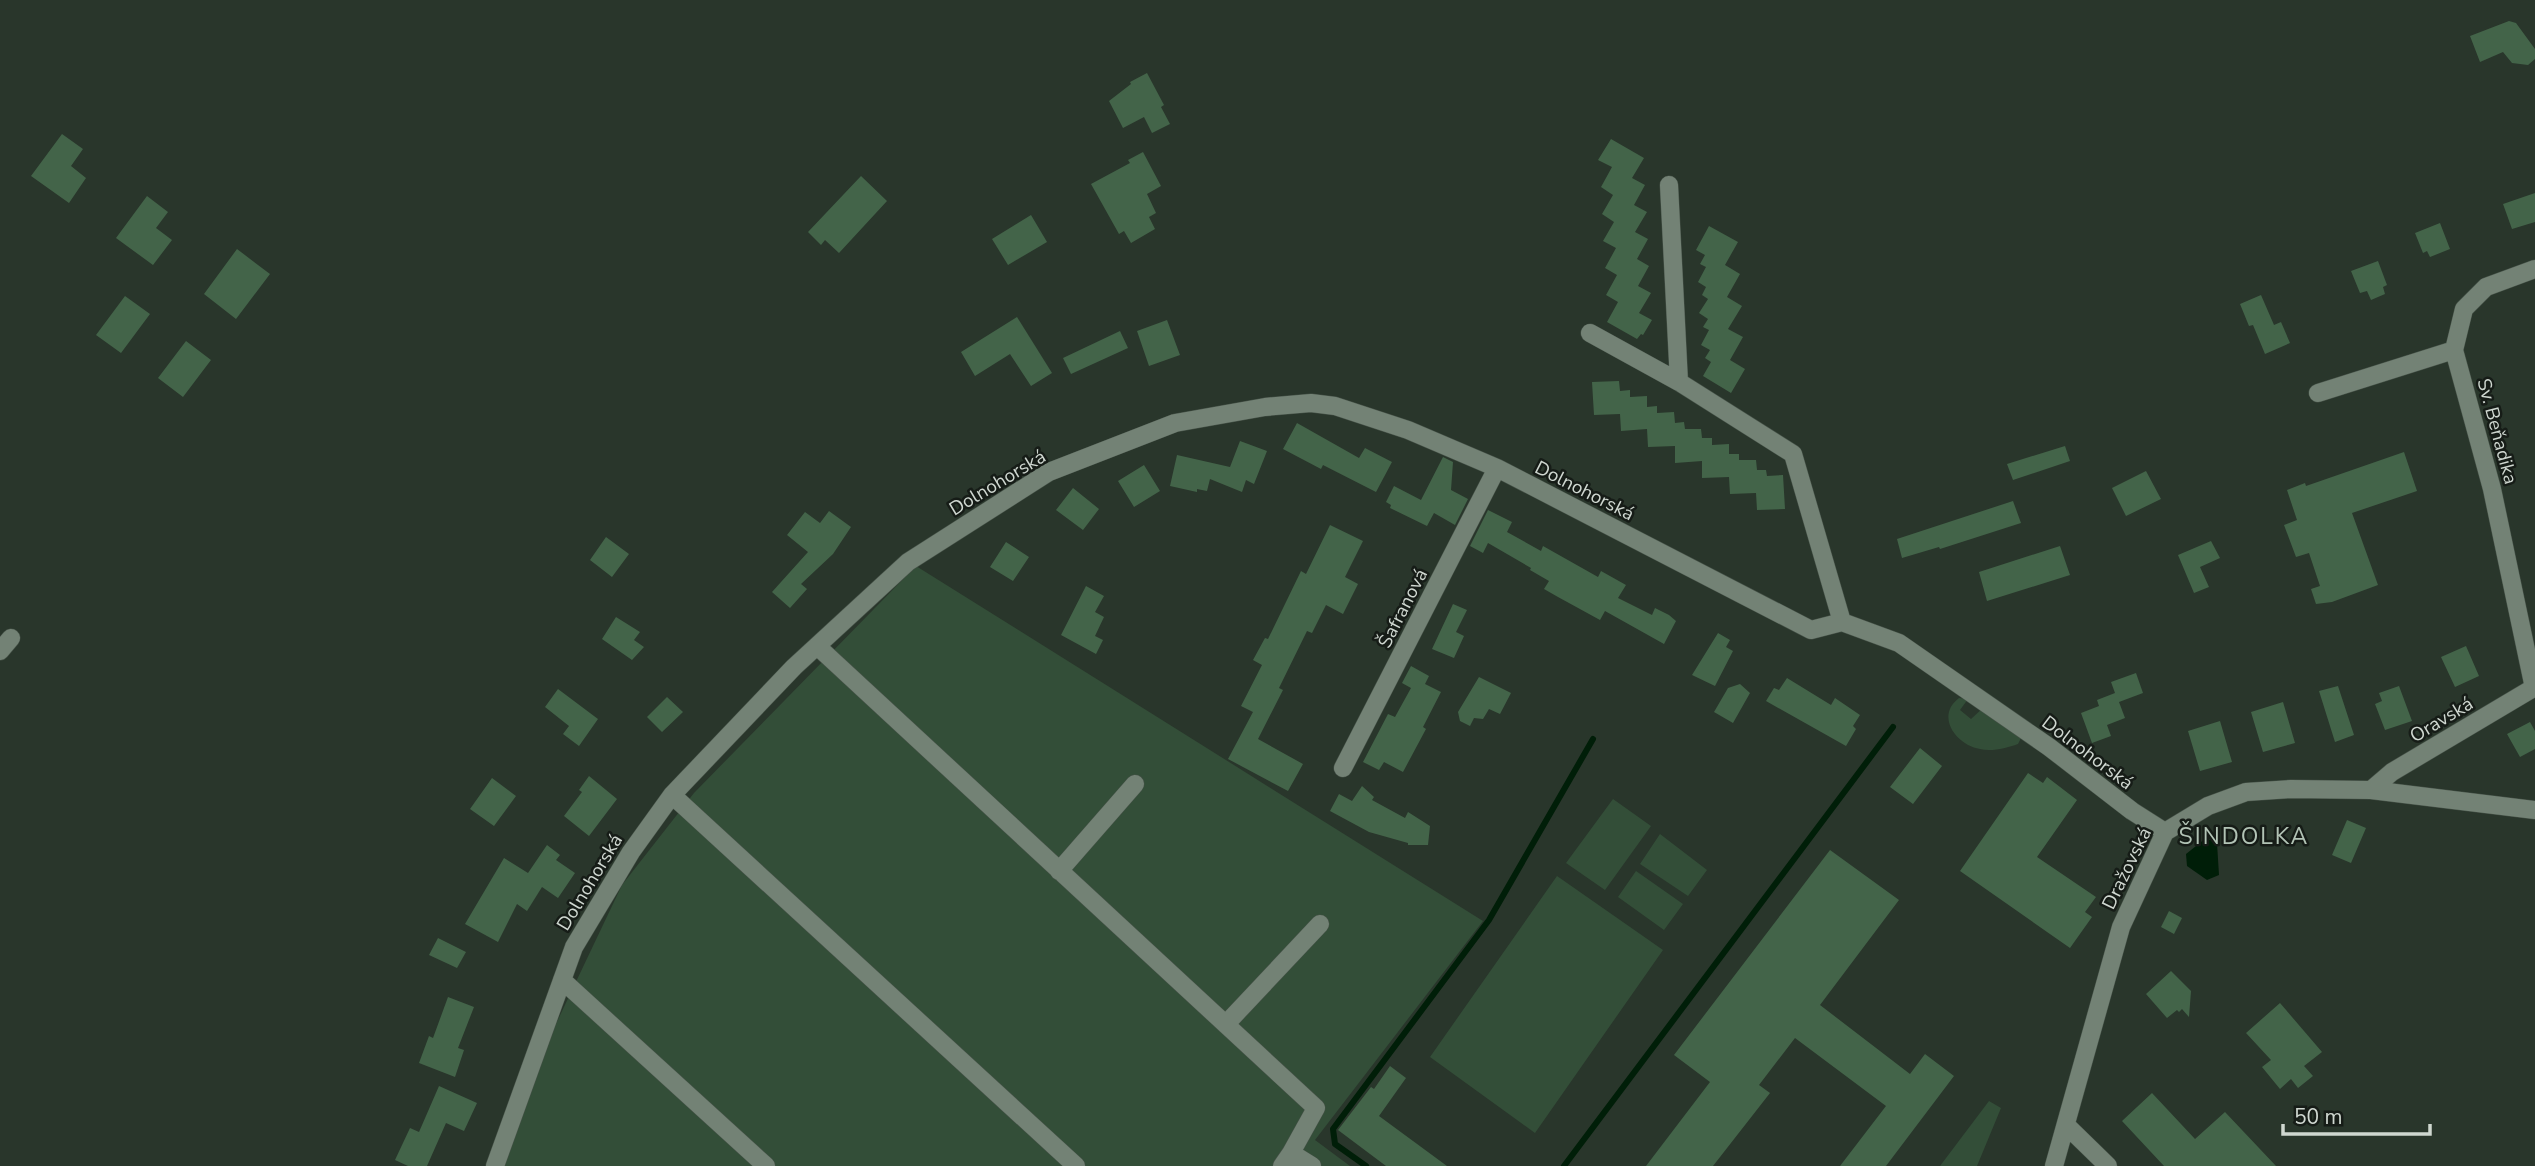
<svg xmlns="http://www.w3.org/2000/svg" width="2535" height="1166" viewBox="0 0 2535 1166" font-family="'Nunito Sans',sans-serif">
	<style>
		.green { fill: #334e38 }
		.water { fill: #001e08 }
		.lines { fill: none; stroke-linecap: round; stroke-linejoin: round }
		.stream { stroke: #001e08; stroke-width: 6 }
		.building { fill: #436449 }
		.street-casing { stroke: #465248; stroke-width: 19 }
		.street { stroke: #738275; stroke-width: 18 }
		.labels { text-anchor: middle; stroke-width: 5; stroke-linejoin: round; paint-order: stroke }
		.street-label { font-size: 19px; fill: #cfd7d0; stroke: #161c17 }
		.quarter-label { font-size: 23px; letter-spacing: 2px; fill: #b2c3b5; stroke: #161c17 }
	</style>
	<rect width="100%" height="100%" fill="#29362b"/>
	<path class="green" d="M916 566 1483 921 1315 1140 1350 1166H501L554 1028 622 885 694 793Z
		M1959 698 1968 699 1960 710 1971 719 1983 708 2021 738 2018 744C2006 748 1992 752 1980 749 1956 745 1935 716 1959 698Z
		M1613 799 1651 826 1605 890 1566 863Z
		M1660 834 1707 870 1688 896 1640 864Z
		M1636 871 1683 904 1664 930 1618 897Z
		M1557 876 1663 950 1535 1133 1430 1057Z
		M1989 1101 2001 1108 1977 1166H1940Z"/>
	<path class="water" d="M2206 838 2217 843 2219 875 2207 880 2187 866 2186 854Z"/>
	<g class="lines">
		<path class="stream" d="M1366 1166 1335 1144 1333 1129 1489 920 1593 739
			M1564 1166 1893 727"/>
	</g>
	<path class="building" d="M2509 21 2516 23 2535 49V59L2528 65 2512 63 2503 52 2480 62 2470 36Z
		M1147 73 1164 105 1161 107 1170 124 1152 133 1144 117 1123 128 1109 101 1131 84 1130 82Z
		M62 134 83 149 71 166 86 178 69 203 31 176Z
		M1611 139 1644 158 1632 178 1645 185 1634 205 1647 212 1635 232 1648 239 1637 259 1649 266 1638 286 1651 293 1639 313 1652 320 1643 335 1641 334 1637 339 1607 322 1618 302 1606 295 1617 275 1605 268 1616 248 1603 241 1614 222 1602 214 1613 195 1601 187 1612 167 1598 160Z
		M1143 152 1161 186 1147 194 1156 213 1149 217 1155 229 1131 243 1124 231 1119 234 1091 184 1130 163 1128 160Z
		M861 176 887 201 839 253 825 240 821 245 808 232Z
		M2535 193V222L2512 229 2503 204Z
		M147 196 168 212 156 228 172 240 153 265 116 238Z
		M1031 215 1047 242 1008 265 992 239Z
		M2440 223 2450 249 2430 257 2427 251 2423 253 2415 233Z
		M1709 226 1738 242 1725 265 1740 274 1727 297 1742 306 1728 329 1743 337 1730 360 1745 369 1731 393 1703 376 1711 362 1705 358 1710 350 1701 345 1709 330 1703 327 1708 319 1699 313 1708 299 1702 295 1706 287 1698 282 1706 267 1700 264 1705 255 1696 250Z
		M237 249 270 274 236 319 204 294Z
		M2378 261 2387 285 2383 287 2385 294 2371 300 2367 291 2360 293 2351 271Z
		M2261 295 2274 325 2281 322 2290 343 2265 354 2253 325 2249 326 2240 304Z
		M125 296 150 314 121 353 96 335Z
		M1017 317 1052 373 1031 386 1010 354 975 376 961 352Z
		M1167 320 1180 355 1149 366 1137 331Z
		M1120 331 1128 348 1071 374 1063 358Z
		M186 341 211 360 183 397 158 378Z
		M1619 381 1620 391 1630 390V397L1647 396V407L1657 406V413L1674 412 1675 423 1684 422 1685 429H1701L1702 438H1712V445L1729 444V454H1739V460H1756L1757 470H1766L1767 476 1783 475 1785 509 1757 510 1756 493 1730 494 1729 477 1702 478V461L1675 463V446L1648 447 1647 429 1621 431 1620 414 1594 415 1592 382Z
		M1297 423 1359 458 1365 448 1392 462 1376 492 1323 465 1321 469 1283 449Z
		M1240 441 1267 451 1254 484 1246 480 1242 492 1210 479 1207 491 1197 489V492L1170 486 1177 455 1230 467Z
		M2065 446 2070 461 2013 480 2007 464Z
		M2404 452 2417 491 2352 513 2378 585 2332 602 2316 604 2311 589 2320 586 2309 553 2296 557 2284 525 2297 520 2287 490 2305 483 2306 486Z
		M1443 457 1453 462 1451 490 1468 499 1455 525 1434 513 1427 526 1390 508 1391 505 1386 502 1394 486 1421 500Z
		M1144 465 1160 491 1134 507 1118 481Z
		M2146 471 2161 499 2126 516 2112 488Z
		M1073 488 1099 509 1083 530 1056 510Z
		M2013 501 2021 523 1940 549 1939 547 1902 558 1897 539Z
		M1488 510 1512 522 1507 532 1541 551 1543 546 1598 577 1601 571 1626 585 1618 598 1652 615 1655 608 1669 615 1676 621 1664 644 1605 611 1600 620 1558 597 1544 589 1549 581 1530 570 1531 568 1488 543 1483 553 1470 546Z
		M829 511 851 527 833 554 801 584 807 589 790 608 772 592 808 552 787 535 805 512 820 523Z
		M1330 525 1363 541 1345 577 1358 584 1343 614 1326 605 1312 633 1307 631 1279 688 1283 690 1258 739 1303 764 1288 791 1228 759 1253 712 1241 706 1262 665 1253 660 1265 638 1268 639 1301 571 1306 574Z
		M606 537 629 554 612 577 590 560Z
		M2211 541 2220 558 2200 567 2209 587 2194 593 2178 555Z
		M1006 542 1029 557 1013 581 990 567Z
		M2060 546 2070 575 1987 601 1979 572Z
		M1086 586 1104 596 1095 612 1104 617 1095 636 1103 640 1096 654 1061 635Z
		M1453 604 1467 610 1456 632 1464 636 1454 658 1432 649Z
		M616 617 640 632 634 640 644 647 632 660 602 639Z
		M1718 633 1730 640 1726 647 1733 651 1715 686 1692 675Z
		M2466 646 2479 676 2455 687 2441 657Z
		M1411 666 1429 676 1425 684 1441 692 1423 727 1426 729 1403 772 1384 762 1379 770 1363 762 1388 714 1395 717 1411 688 1402 683Z
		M2136 673 2143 693 2119 702 2125 718 2107 725 2111 736 2092 743 2081 713 2099 706 2097 700 2115 693 2111 682Z
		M1479 677 1511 693 1500 714 1489 709 1483 719 1474 718 1470 726 1460 721 1458 712Z
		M1787 678 1831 705 1835 698 1860 715 1853 726 1856 729 1846 746 1766 701 1774 688 1779 690Z
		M1740 684 1750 693 1733 723 1714 712 1728 688Z
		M2338 686 2354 735 2335 742 2319 691Z
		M2399 686 2412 721 2385 730 2375 704 2382 701 2379 693Z
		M558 689 598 719 579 746 563 734 569 726 545 707Z
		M667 697 683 712 662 732 647 717Z
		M2283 702 2295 743 2263 752 2251 712Z
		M2220 721 2232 762 2200 771 2188 731Z
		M2530 722 2535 731V749L2520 757 2507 734Z
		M1920 748 1942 766 1913 804 1890 787Z
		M2028 773 2043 783 2047 777 2077 800 2037 857 2096 897 2085 912 2092 917 2070 948 1960 871Z
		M589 776 617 799 589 836 564 816 582 792 579 790Z
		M492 778 516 796 494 826 470 809Z
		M1362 786 1374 797 1372 800 1405 818 1408 812 1430 826 1428 845H1408V843L1369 832 1330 811 1339 794 1352 801Z
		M2347 820 2366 828 2351 863 2332 855Z
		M547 845 560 855 556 860 575 873 558 898 542 887 527 911 517 904 498 942 465 924 504 858 528 873Z
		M1830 850 1899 900 1820 1005 1910 1074 1925 1054 1954 1076 1886 1166H1840L1886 1106 1795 1038 1759 1085 1770 1093 1713 1166H1646L1710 1082 1674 1055Z
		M2169 911 2182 918 2174 934 2161 927Z
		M438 938 466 952 457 968 429 955Z
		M2171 971 2191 991 2189 1017 2182 1009 2179 1012 2177 1010 2167 1018 2146 994Z
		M448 997 474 1007 458 1048 464 1050 455 1077 419 1063 429 1036 433 1038Z
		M2280 1003 2322 1052 2304 1066 2313 1076 2298 1088 2291 1079 2280 1089 2262 1067 2271 1060 2246 1033Z
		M1390 1066 1406 1078 1379 1116 1447 1166H1386L1338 1130 1371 1087 1374 1089Z
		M439 1086 477 1103 464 1131 446 1123 427 1166H408L395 1160 410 1128 419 1132Z
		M2152 1093 2195 1139 2225 1112 2276 1166H2164L2122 1121Z"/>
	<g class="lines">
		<g class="street-casing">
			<path id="street" d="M1669 185 1679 382
				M1590 333 1679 382 1793 454 1842 622
				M2318 393 2454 350
				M817 646 1316 1108 1291 1153
				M0 651 11 638
				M2534 688 2492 489 2454 350 2464 309 2486 287 2535 269
				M1343 768 1497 468
				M2371 790 2392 772 2535 687
				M672 795 1076 1166
				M1059 871 1135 784
				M562 980 766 1166
				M1226 1024 1320 924
				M2066 1125 2108 1166
				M495 1166 574 947 631 852 672 795 794 667 908 562 1049 472 1175 423 1265 407 1311 403 1335 406 1408 430 1497 468 1811 630 1842 622 1899 643 2049 747 2132 811 2165 832
				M1282 1166 1291 1153 1312 1166
				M2054 1166 2121 927 2165 832 2208 806 2246 792 2291 789 2371 790 2535 810"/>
		</g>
		<use href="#street" class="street"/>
	</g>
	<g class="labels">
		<g class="street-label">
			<text transform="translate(2498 431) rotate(75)" y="7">Sv. Beňadika</text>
			<text transform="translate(997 482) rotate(-31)" y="7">Dolnohorská</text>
			<text transform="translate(1585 490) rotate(27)" y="7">Dolnohorská</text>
			<text transform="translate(1402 608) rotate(-63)" y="7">Šafranová</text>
			<text transform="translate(2441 719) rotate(-31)" y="7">Oravská</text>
			<text transform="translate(2088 752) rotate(37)" y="7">Dolnohorská</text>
			<text transform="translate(2126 868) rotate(-64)" y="7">Dražovská</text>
			<text transform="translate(589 882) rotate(-59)" y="7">Dolnohorská</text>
		</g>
		<g class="quarter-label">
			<text x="2244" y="844">ŠINDOLKA</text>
		</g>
	</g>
	<path d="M2283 1124v10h147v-10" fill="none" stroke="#cfd7d0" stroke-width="3.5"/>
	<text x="2294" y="1124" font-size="21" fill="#cfd7d0" stroke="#161c17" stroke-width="5" paint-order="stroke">50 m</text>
</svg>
